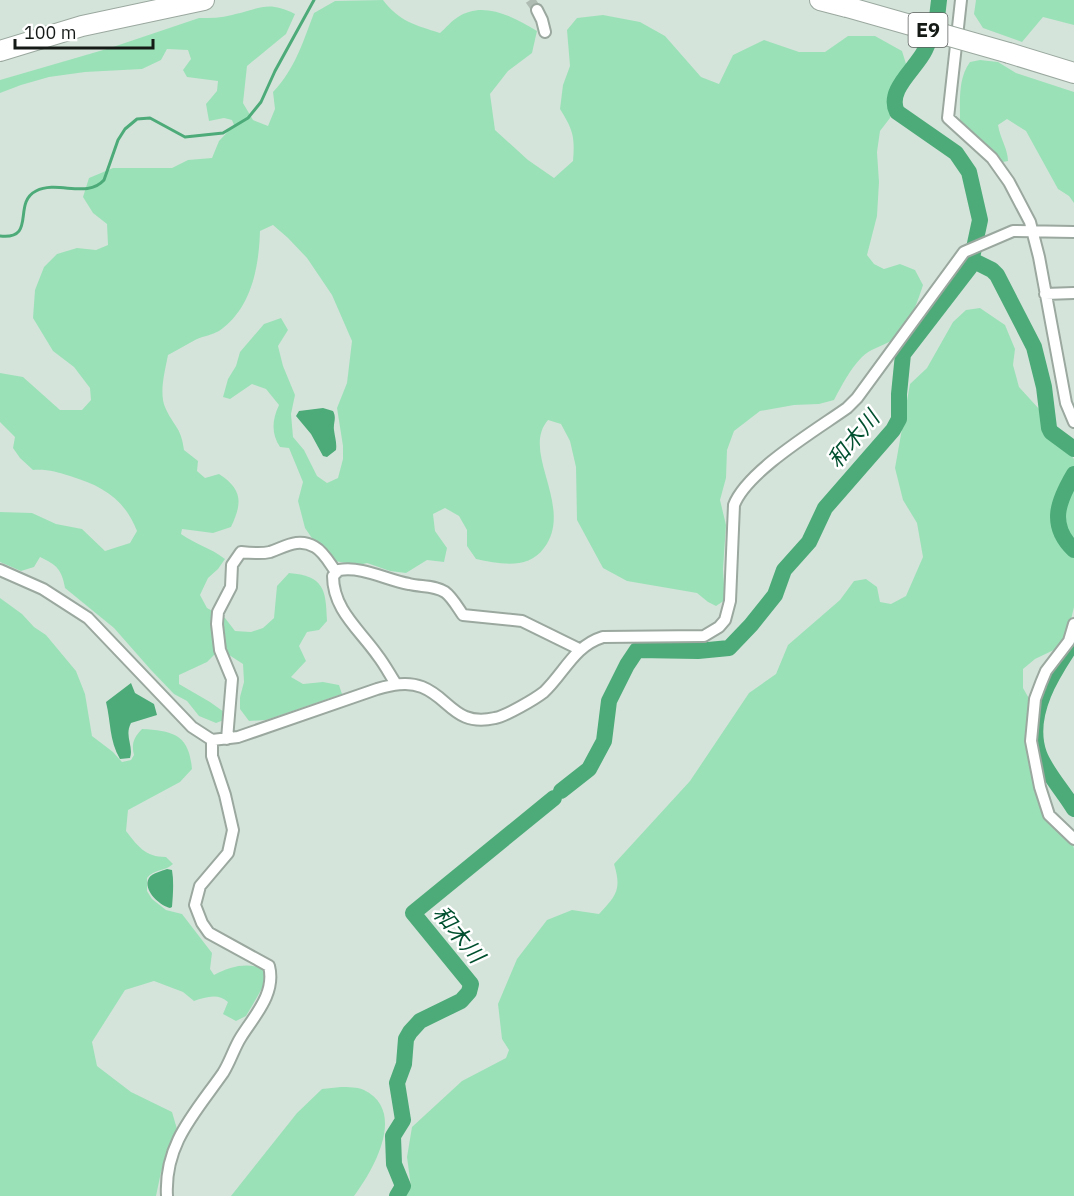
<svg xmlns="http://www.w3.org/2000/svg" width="1074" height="1196" viewBox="0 0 1074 1196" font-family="'IBM Plex Sans','Noto Sans JP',sans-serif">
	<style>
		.green { fill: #9be1b8 }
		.water { fill: #4dab79 }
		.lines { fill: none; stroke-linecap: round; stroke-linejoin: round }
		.stream { stroke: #4dab79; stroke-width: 3 }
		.river { stroke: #4dab79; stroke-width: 16 }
		.minor-tunnel { stroke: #afbcb3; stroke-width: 10; stroke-dasharray: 10 5; stroke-linecap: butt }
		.minor-casing { stroke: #9aa89f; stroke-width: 14 }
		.motorway-casing { stroke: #9aa89f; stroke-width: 22 }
		.minor { stroke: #fff; stroke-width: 10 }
		.motorway { stroke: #fff; stroke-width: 20 }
		.motorway-bridge-casing { stroke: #9aa89f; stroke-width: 22; stroke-linecap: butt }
		.motorway-bridge { stroke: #fff; stroke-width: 20 }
		.labels { text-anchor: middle; stroke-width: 5; stroke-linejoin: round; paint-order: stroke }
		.shield { fill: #fff; stroke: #5b5f5d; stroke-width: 1.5 }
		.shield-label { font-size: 20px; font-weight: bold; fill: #151a17 }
		.water-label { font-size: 22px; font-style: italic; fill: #01502f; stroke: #fff }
	</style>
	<rect width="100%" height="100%" fill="#d5e4da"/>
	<path class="green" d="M383 0C400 22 415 25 440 33 446 28 451 21 458 17 483 0 514 17 537 31L532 53 508 71 490 94 495 130 528 160 554 178 573 161C575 136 573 130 560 109L563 85 570 66 567 30 577 18 603 15 640 22 665 36 701 77 719 84 733 55 764 40 799 52H825L848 36H875L902 51 907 67 891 89 890 118 880 131 877 152 879 182 877 216 867 255 874 264 884 269 900 264 915 270 923 285C917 304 908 329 891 341 882 346 870 349 862 357 850 369 842 385 834 400L819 404 794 405 760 411 734 431 727 450 726 478 720 500 726 525 723 569 725 600 716 606 708 602 697 593 627 581 603 568 577 520 576 467 570 441 561 424 548 420C520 452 575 507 544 548 528 570 500 564 476 559L467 546V530L459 516 445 508 433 514 435 531 447 548 444 562 427 560 406 573 390 571 367 563 359 565 334 561 316 544 305 528 298 501 303 482 289 448 280 447C271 433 272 420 279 405L266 389 252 384 230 399 223 397 228 379 236 366 240 352 264 324 281 318 288 330 278 346 283 366 295 395 291 414 293 437 304 450 317 476 327 483 338 478 343 459V446L337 408 347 383 352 341 332 295 307 258 288 238 273 225 260 231C259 268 251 309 219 331 212 335 204 336 197 339 187 344 178 350 168 355 165 371 159 392 165 407 173 426 181 426 184 450L198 461 197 471 205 478 219 474C242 489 243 502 231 527L213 533 182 529 181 534C195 544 211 548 225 559L218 569 208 578 200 595 207 608 225 618 235 631 251 632 263 628 274 618 277 586 289 573C324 576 326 589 327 621L319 630 307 632 299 646 306 661 291 677 303 684 323 682 339 685 342 694 266 720 249 721 240 709V697L244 682 243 664 226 653 214 655 207 662 179 675V684L210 702 224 712V720L216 723 199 716 187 701 174 694 151 670 114 628 65 588C62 570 57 565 40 557L34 567 21 571 0 562V512L32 513 56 524 82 529 105 551 130 543 137 531C124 498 102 486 70 476 57 472 47 469 33 470L20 458 13 448 15 437 0 422V373L23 377 60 410H82L91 400 90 388 74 367 53 351 33 318 35 290 44 267 57 254 77 248 96 250 108 245 107 224 93 213 83 197 89 178 113 168H172L188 160 212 158 219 141 234 125 232 120 224 118 209 121 206 104 217 91 218 81 187 77 183 70 191 59 188 50 167 49 161 60 142 69 85 72 49 77 21 85 0 93V80L110 48 199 18C210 18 221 18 232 15 260 9 267 0 295 14L286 34 247 66 243 103 253 120 268 126 275 109 273 92C295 69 303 42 314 13L335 1Z
		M976 0H1074V25L1043 17 1022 42 983 28 974 14Z
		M980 60 998 62 1016 73 1074 92V203L1069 196 1058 189 1026 131 1007 119 998 125C1000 138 1008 149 1008 161L1003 162C992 146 973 135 960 120 960 101 958 78 970 62Z
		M980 308 1005 325 1015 349 1013 365 1019 387 1040 410 1074 459V607L1067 636 1058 648 1035 659 1023 669V688L1031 702 1026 740 1059 830 1073 845 1074 849V1196H405L411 1187 407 1157 412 1127 462 1081 506 1058 509 1050 502 1039 498 1004 517 959 547 920 572 910 599 914C616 896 622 890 614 864L690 781 749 693 776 674 788 645 840 600 854 581 866 579 877 587 880 602 891 604 906 596 923 557 917 523 903 500 895 468 910 384 927 368 953 322 966 310Z
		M0 598 22 614 34 627 46 635 76 671 85 694 92 736 113 752 122 762 131 760 134 755C131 744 134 737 142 729 173 731 189 734 192 769L180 782 128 810 126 831C138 846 145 857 166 857L173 864C166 871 154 869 147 878V891L152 899 166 910 182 914 212 953 210 969 214 975C231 966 245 963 263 968L265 983 256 999 246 1016 236 1021 223 1014 228 1002C218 993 206 997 194 1001L183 992 154 981 125 990 92 1042 97 1066 131 1092 172 1112 177 1129 161 1172 156 1196H0Z
		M341 1087C348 1087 358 1087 364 1090 407 1111 374 1169 354 1196H231L297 1113 322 1089Z"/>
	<path class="water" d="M323 408 333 411C337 418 333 423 334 430 335 438 337 443 336 450L327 457 323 456 311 434 296 416 299 411Z
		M131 683 135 693 154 704 157 715 131 723C124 736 134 746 130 758L120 759C109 740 111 722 106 702Z
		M167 869 172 870C174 882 173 894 172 907L170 908C160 906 142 890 149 878 152 873 162 871 167 869Z"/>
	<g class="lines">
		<path class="stream" d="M0 236C37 240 12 203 36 191 58 180 87 199 104 180L118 140 125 129 137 119 150 118 185 137 223 133 248 118 261 102 275 71 314 0"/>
		<path class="river" d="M972 260 992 270 997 275 1034 347 1044 387 1049 428 1051 432 1074 449
			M1074 474C1058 501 1048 525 1074 550
			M1074 641C1053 672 1025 714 1039 754 1045 771 1064 792 1074 809
			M561 791 589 769 604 741 609 701 627 665 637 650 698 651 729 648 751 625 775 595 784 570 809 542 825 508 893 430 899 419V394L903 354 970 267 980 220 969 172 956 153 897 112C886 90 916 69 925 50 933 34 938 17 939 0
			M397 1196 403 1186 394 1164 393 1136 403 1120 397 1083 404 1064 406 1039 410 1032 420 1021 461 1001 469 992 471 984 413 913 554 798"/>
		<path class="minor-tunnel" d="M530 0 537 10"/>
		<g class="minor-casing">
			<path id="minor" d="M961 0 948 118 992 158 1009 182 1030 222 1039 257 1066 403 1074 422
				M537 10 542 20 545 32
				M1045 294 1074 293
				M0 570 43 589 88 618 192 727 212 740 238 737 377 689C391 685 407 681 422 687 450 698 455 727 495 718 506 716 535 699 544 692 565 672 574 646 603 637L704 636 719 627 725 620 730 601 734 505C747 471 816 430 847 408L857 398 964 252 1013 231 1074 232
				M1074 624 1069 641 1046 671 1041 683 1035 699 1031 741 1040 787 1049 815 1074 839
				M396 684C390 675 385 665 378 656 360 630 333 610 333 576L339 570C363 566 386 580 409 584 421 587 434 585 445 592 452 597 458 608 463 615L522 621 579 649
				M227 739 232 679 220 650 217 624 218 612 231 587 232 565 241 552C250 553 261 554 270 552 285 547 298 537 315 547 324 552 330 564 336 572
				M167 1196C164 1144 195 1113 223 1073 230 1062 234 1048 241 1037 255 1015 276 993 269 966L209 933 202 923 195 905 200 886 228 853 233 830 225 795 212 756V740"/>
		</g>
		<g class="motorway-casing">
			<path id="motorway" d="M820 0 847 7
				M0 51 82 26 204 0
				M1009 53 1074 73"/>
		</g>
		<use href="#minor" class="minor"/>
		<use href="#motorway" class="motorway"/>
		<g class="motorway-bridge-casing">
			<path id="motorway-bridge" d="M847 7 1009 53"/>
		</g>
		<use href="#motorway-bridge" class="motorway-bridge"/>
	</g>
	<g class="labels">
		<rect class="shield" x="908.5" y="13" width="39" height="34" rx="4.5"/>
		<g class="shield-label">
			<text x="928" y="37">E9</text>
		</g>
		<g class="water-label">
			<text transform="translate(853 439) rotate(-50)" y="8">和木川</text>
			<text transform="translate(459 934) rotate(51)" y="8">和木川</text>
		</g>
	</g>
	<path d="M15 39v9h138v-9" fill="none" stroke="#151a17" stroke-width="3"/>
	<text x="24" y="39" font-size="18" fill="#151a17" stroke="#ffffff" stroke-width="4.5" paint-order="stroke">100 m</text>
</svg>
